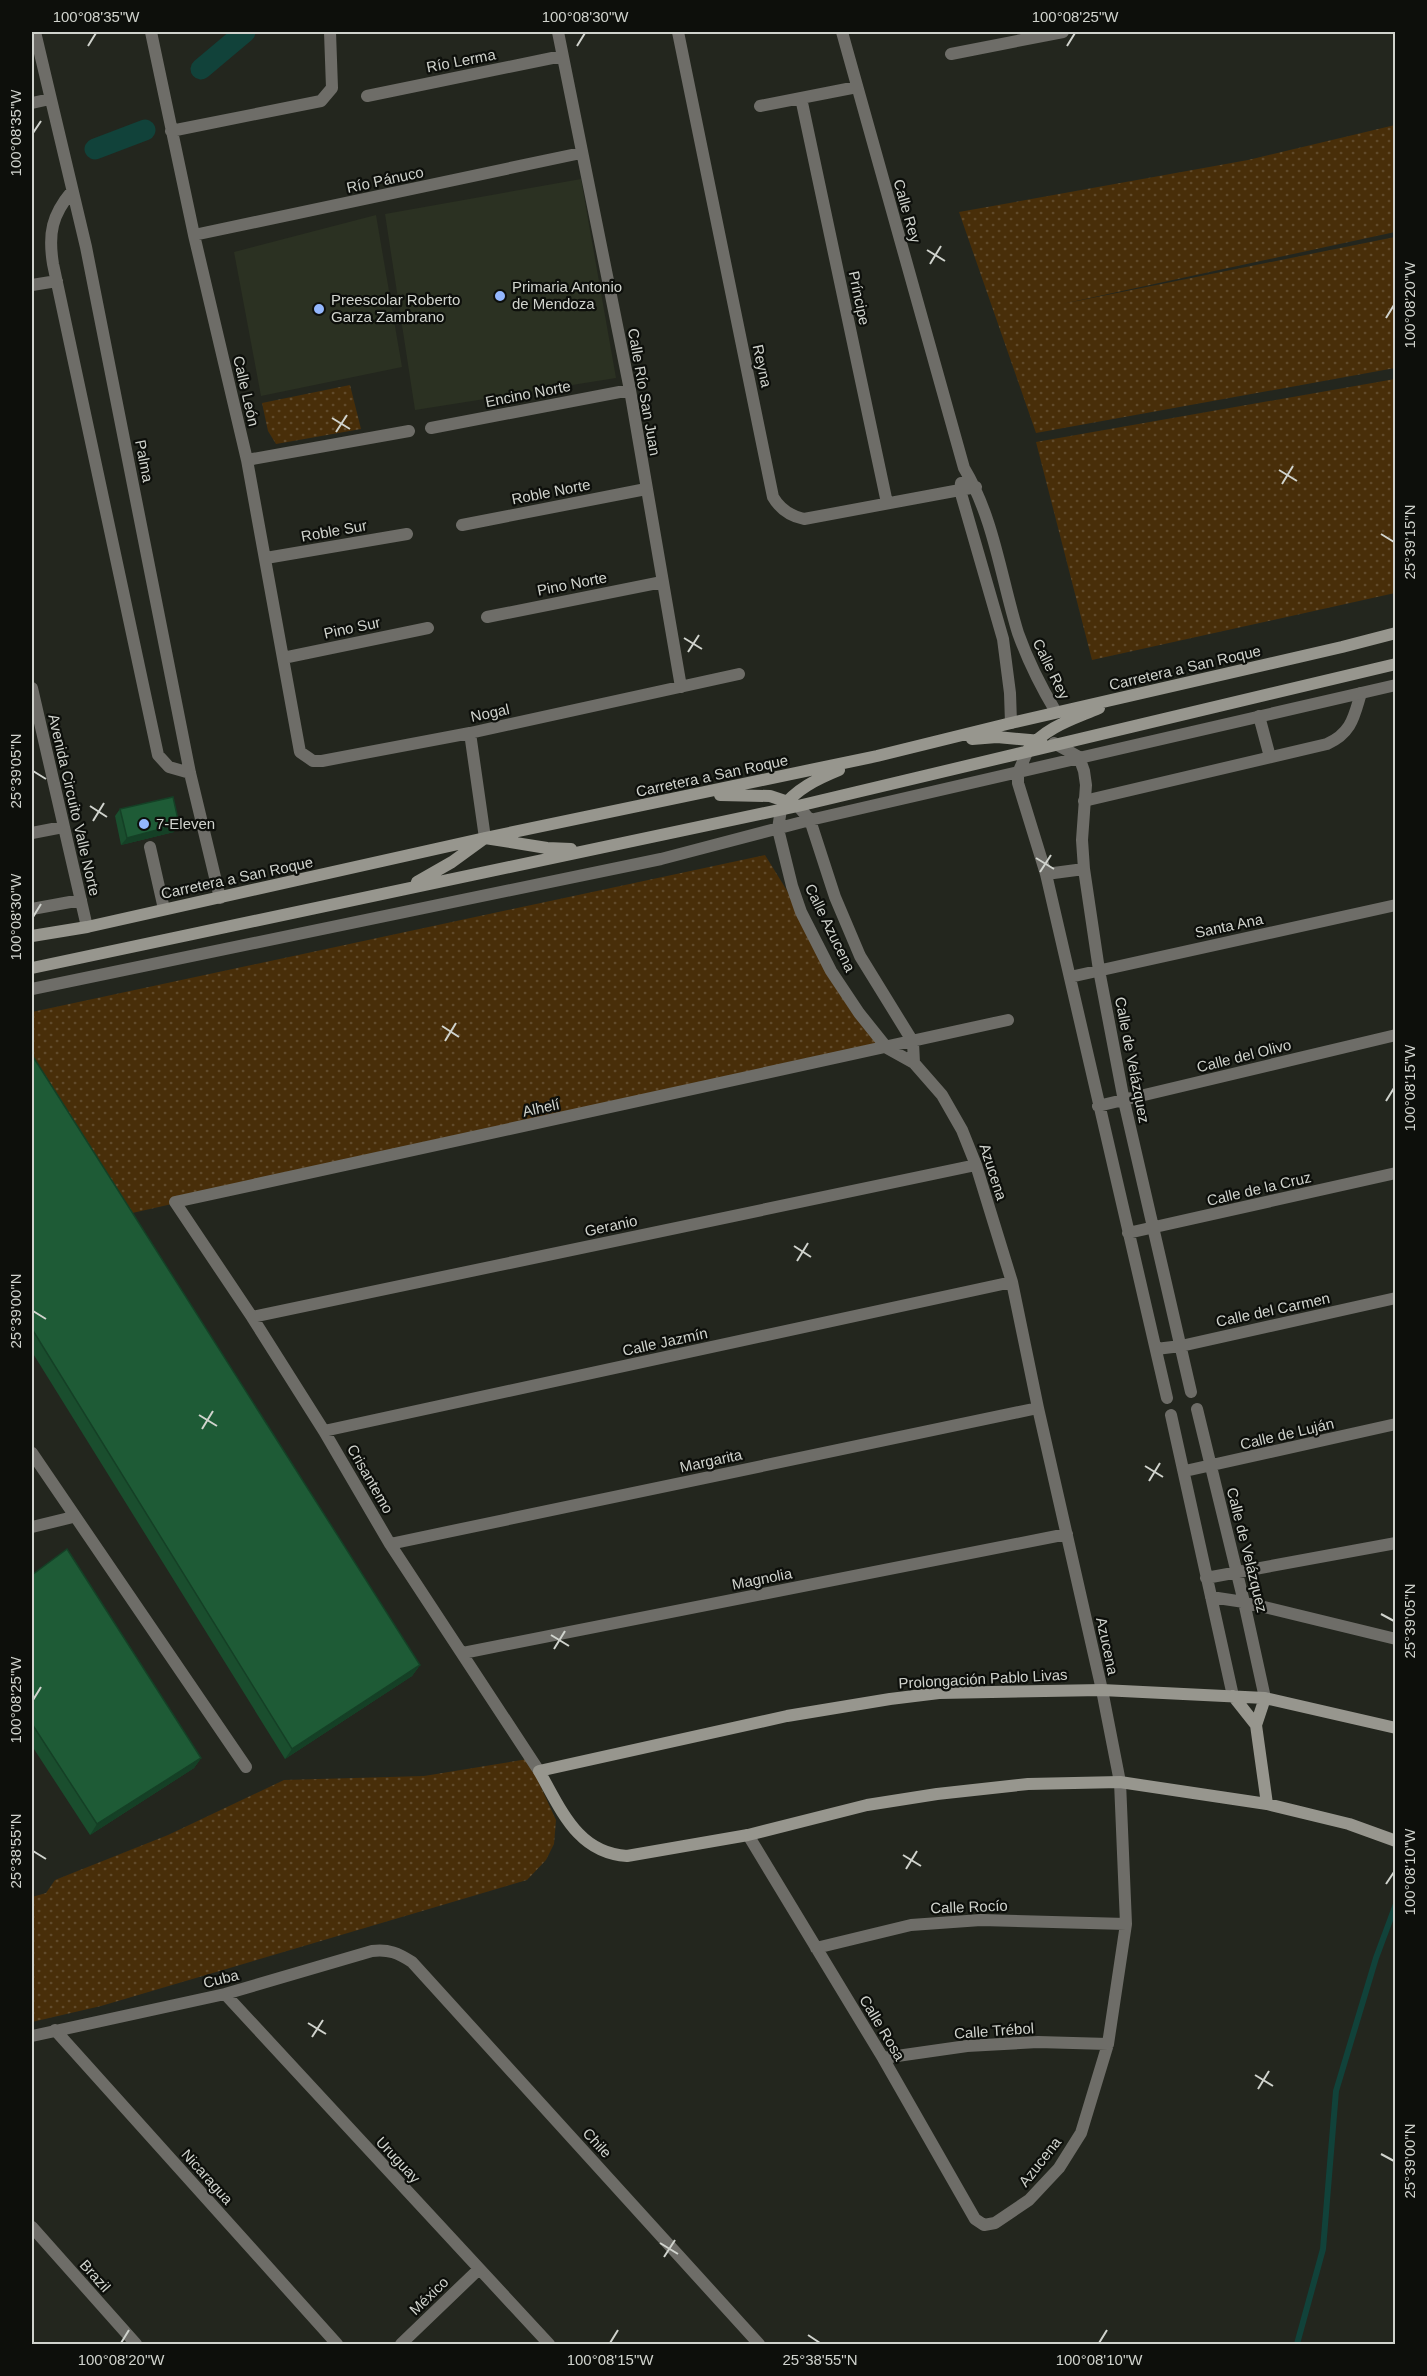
<svg xmlns="http://www.w3.org/2000/svg" width="1427" height="2376" viewBox="0 0 1427 2376" font-family="Helvetica,sans-serif">
	<style>
		.built { fill: #2b3122 }
		.grass { fill: url(#grass-dots) }
		.lines { fill: none; stroke-linecap: round; stroke-linejoin: round }
		.stream { stroke: #11423a; stroke-width: 6 }
		.canal { stroke: #11423a; stroke-width: 21 }
		.lane { stroke: #6e6d68; stroke-width: 12 }
		.street { stroke: #6e6d68; stroke-width: 12 }
		.secondary { stroke: #97968e; stroke-width: 12 }
		.wall { fill: #1a4e2e }
		.shaded-wall { fill: #154026 }
		.building { fill: #1e5b36; stroke: #154026; stroke-width: 1.5 }
		.ticks { fill: none; stroke: #d0d3cd; stroke-width: 2 }
		.poi-dot { fill: #93b7fd; stroke: #0d0f0b; stroke-width: 2 }
		.labels { text-anchor: middle; stroke-width: 4.5; stroke-linejoin: round; paint-order: stroke }
		.street-label { font-size: 15px; fill: #d0d3cd; stroke: #0d0f0b }
		.poi-label { font-size: 15px; fill: #d0d3cd; stroke: #0d0f0b; text-anchor: start }
		.neatline { fill: none; stroke: #d0d3cd; stroke-width: 2 }
		.ticks-label { font-size: 15px; text-anchor: middle; fill: #d0d3cd }
	</style>
	<defs>
		<pattern id="grass-dots" width="8" height="8" patternUnits="userSpaceOnUse" patternTransform="scale(1.5)"><rect width="8" height="8" fill="#482e09"/><path d="M2 2h.1M6 6h.1" fill="none" stroke="#614b2c" stroke-width="1.8" stroke-linecap="round"/></pattern>
	</defs>
	<rect width="100%" height="100%" fill="#23261e"/>
	<path class="built" d="M581 179 616 378 415 410 385 214Z
		M376 215 402 367 261 396 234 252Z"/>
	<path class="grass" d="M1395 125V232L1062 304 1395 237V368L1036 433 959 212 1248 160Z
		M1395 379V593L1092 660 1036 442Z
		M350 385 361 429 276 444 268 431 262 403Z
		M765 855 882 1044 119 1216 32 1078V1012Z
		M528 1759 556 1820 554 1844 546 1860 527 1880 101 2006 32 2022V1897L46 1893 55 1880 168 1835 284 1780 424 1776Z"/>
	<g class="lines">
		<path class="stream" d="M1297 2344 1323 2249 1336 2091 1376 1958 1396 1904"/>
		<path class="canal" d="M201 69 245 32
			M95 149 145 130"/>
		<path class="lane" d="M951 54 1063 32
			M1259 716 1270 757
			M1084 801 1327 744C1352 733 1354 716 1361 693
			M150 847 164 909
			M32 1453 246 1767
			M32 1527 73 1517"/>
		<path class="street" d="M35 32 86 247 190 773 220 898
			M151 32 194 235 247 460 300 752 313 761H322L470 733 739 674
			M558 32 630 390 681 687
			M678 32 773 497C780 509 790 516 804 519L976 487
			M842 32 964 468C994 518 1001 578 1018 633 1028 661 1041 687 1056 712
			M367 96 562 56
			M801 98 887 503
			M32 103 50 99
			M760 106 857 87
			M171 131 321 101 332 88 330 32
			M72 191C52 215 48 233 53 264L158 755 169 767 190 773
			M194 235 581 153
			M32 285 57 281
			M431 428 630 390
			M247 460 409 431
			M961 483 960 490 1003 639 1010 693 1011 723
			M462 525 646 489
			M266 558 407 534
			M487 617 662 582
			M283 658 428 628
			M32 688 87 927
			M470 733 485 838
			M1054 743 1079 757 1084 771 1086 785 1082 840 1084 869 1099 970 1124 1101 1191 1392
			M1028 750 1018 773V783L1046 874 1167 1398
			M798 806 810 820 835 897 860 956 913 1042 914 1063
			M32 833 63 827
			M1046 874 1084 869
			M32 909 81 900
			M1070 977 1396 905
			M32 989 661 859 810 820 1396 685
			M1098 1106 1396 1035
			M1128 1233 1396 1173
			M252 1317 976 1165
			M1156 1349 1181 1346 1396 1298
			M1197 1409 1244 1602 1265 1698
			M1171 1415 1233 1696
			M324 1431 1012 1282
			M1185 1471 1396 1424
			M390 1544 1038 1408
			M1206 1578 1396 1543
			M1211 1597 1244 1602 1396 1639
			M463 1653 1067 1534
			M539 1771 390 1544 324 1431 252 1317 175 1202 1008 1020
			M748 1835 883 2058 975 2219 984 2225 995 2223 1029 2200 1059 2168 1081 2133 1108 2044 1126 1924 1120 1782 1102 1690 1038 1408 1012 1282 976 1165 962 1130 942 1095 914 1063 887 1048 859 1013 831 971 801 912 792 886 778 829 781 809
			M816 1948 911 1925 981 1920 1126 1924
			M225 1994 549 2344
			M55 2030 337 2344
			M32 2036 225 1994 372 1951C389 1949 398 1953 412 1962L759 2344
			M883 2058 967 2046 1038 2042 1108 2044
			M32 2227 136 2344
			M401 2344 479 2269"/>
		<path class="secondary" d="M972 739 997 737 1041 741
			M1028 750C1045 727 1074 719 1099 708
			M720 795 770 796 794 804
			M781 809C796 789 817 779 839 770
			M417 882 452 862 485 838 547 848 571 849
			M32 936 87 927 485 838 877 756 1011 723 1342 647 1396 633
			M32 968 798 806 1396 664
			M1233 1696 1256 1725
			M1265 1698 1256 1725 1267 1804
			M1396 1728 1265 1698 1102 1690 939 1693 890 1699 787 1716 539 1771C561 1809 577 1853 627 1856L748 1835 867 1805 937 1794 1028 1784 1120 1782 1267 1804 1349 1824 1396 1841"/>
	</g>
	<path class="wall" d="M120 809 174 832 121 845 115 816Z
		M32 1055 420 1665 412 1676 285 1759 32 1352Z
		M32 1575 201 1758 194 1768 90 1835 32 1746Z"/>
	<path class="shaded-wall" d="M179 824 174 832 121 845 127 838Z
		M420 1665 412 1676 285 1759 292 1749Z
		M201 1758 194 1768 90 1835 97 1824Z"/>
	<path class="building" d="M173 797 179 824 127 838 120 809Z
		M32 1055 420 1665 292 1749 32 1329Z
		M67 1549 201 1758 97 1824 32 1724V1575Z"/>
	<path class="ticks" d="M88 46 96 33M577 46 585 33M1067 46 1075 33M33 133 41 121M927 250 945 261M930 264 941 246M1386 318 1394 305M332 418 350 429M336 432 347 415M1279 470 1297 481M1282 484 1293 466M1381 534 1394 542M684 638 702 649M688 652 699 635M33 771 46 779M90 806 107 817M93 821 104 803M1036 858 1054 869M1040 872 1051 855M33 917 41 904M442 1026 459 1037M445 1041 456 1023M1386 1101 1394 1088M794 1246 811 1257M797 1261 808 1243M33 1311 46 1319M199 1415 217 1426M202 1429 213 1411M1145 1466 1163 1477M1149 1481 1160 1463M1381 1614 1394 1621M551 1635 569 1646M554 1649 565 1631M33 1700 41 1687M33 1851 46 1859M903 1855 921 1866M906 1869 917 1851M1386 1884 1394 1872M308 2023 326 2034M312 2037 323 2020M1255 2075 1273 2086M1258 2089 1269 2071M1381 2154 1394 2161M660 2243 678 2254M664 2257 675 2240M808 2335 820 2343M121 2343 129 2330M610 2343 618 2330M1099 2343 1107 2330"/>
	<g class="poi-dot">
		<circle cx="500" cy="296" r="6"/>
		<circle cx="319" cy="309" r="6"/>
		<circle cx="144" cy="824" r="6"/>
	</g>
	<g class="labels">
		<g class="street-label">
			<text transform="translate(461 61) rotate(-11)" y="5">Río Lerma</text>
			<text transform="translate(385 180) rotate(-12)" y="5">Río Pánuco</text>
			<text transform="translate(907 211) rotate(74)" y="5">Calle Rey</text>
			<text transform="translate(859 298) rotate(78)" y="5">Príncipe</text>
			<text transform="translate(762 366) rotate(78)" y="5">Reyna</text>
			<text transform="translate(246 391) rotate(77)" y="5">Calle León</text>
			<text transform="translate(644 392) rotate(80)" y="5">Calle Río San Juan</text>
			<text transform="translate(528 394) rotate(-11)" y="5">Encino Norte</text>
			<text transform="translate(144 461) rotate(79)" y="5">Palma</text>
			<text transform="translate(551 492) rotate(-11)" y="5">Roble Norte</text>
			<text transform="translate(334 531) rotate(-10)" y="5">Roble Sur</text>
			<text transform="translate(572 584) rotate(-11)" y="5">Pino Norte</text>
			<text transform="translate(352 628) rotate(-12)" y="5">Pino Sur</text>
			<text transform="translate(1185 668) rotate(-13)" y="5">Carretera a San Roque</text>
			<text transform="translate(1051 669) rotate(64)" y="5">Calle Rey</text>
			<text transform="translate(490 713) rotate(-12)" y="5">Nogal</text>
			<text transform="translate(712 776) rotate(-12)" y="5">Carretera a San Roque</text>
			<text transform="translate(74 805) rotate(77)" y="5">Avenida Circuito Valle Norte</text>
			<text transform="translate(237 878) rotate(-12)" y="5">Carretera a San Roque</text>
			<text transform="translate(1229 926) rotate(-12)" y="5">Santa Ana</text>
			<text transform="translate(830 928) rotate(64)" y="5">Calle Azucena</text>
			<text transform="translate(1244 1056) rotate(-14)" y="5">Calle del Olivo</text>
			<text transform="translate(1132 1060) rotate(79)" y="5">Calle de Velázquez</text>
			<text transform="translate(541 1108) rotate(-12)" y="5">Alhelí</text>
			<text transform="translate(993 1172) rotate(72)" y="5">Azucena</text>
			<text transform="translate(1259 1189) rotate(-13)" y="5">Calle de la Cruz</text>
			<text transform="translate(611 1226) rotate(-12)" y="5">Geranio</text>
			<text transform="translate(1273 1310) rotate(-12)" y="5">Calle del Carmen</text>
			<text transform="translate(665 1342) rotate(-12)" y="5">Calle Jazmín</text>
			<text transform="translate(1287 1434) rotate(-13)" y="5">Calle de Luján</text>
			<text transform="translate(711 1461) rotate(-12)" y="5">Margarita</text>
			<text transform="translate(370 1479) rotate(60)" y="5">Crisantemo</text>
			<text transform="translate(1247 1550) rotate(76)" y="5">Calle de Velázquez</text>
			<text transform="translate(762 1579) rotate(-11)" y="5">Magnolia</text>
			<text transform="translate(1107 1646) rotate(78)" y="5">Azucena</text>
			<text transform="translate(983 1679) rotate(-3)" y="5">Prolongación Pablo Livas</text>
			<text transform="translate(969 1907) rotate(-2)" y="5">Calle Rocío</text>
			<text transform="translate(221 1979) rotate(-14)" y="5">Cuba</text>
			<text transform="translate(882 2028) rotate(59)" y="5">Calle Rosa</text>
			<text transform="translate(994 2031) rotate(-4)" y="5">Calle Trébol</text>
			<text transform="translate(597 2143) rotate(48)" y="5">Chile</text>
			<text transform="translate(398 2160) rotate(47)" y="5">Uruguay</text>
			<text transform="translate(1040 2162) rotate(-52)" y="5">Azucena</text>
			<text transform="translate(207 2177) rotate(48)" y="5">Nicaragua</text>
			<text transform="translate(95 2276) rotate(48)" y="5">Brazil</text>
			<text transform="translate(429 2296) rotate(-44)" y="5">México</text>
		</g>
		<g class="poi-label">
			<text x="512" y="292">Primaria Antonio<tspan x="512" dy="17">de Mendoza</tspan></text>
			<text x="331" y="305">Preescolar Roberto<tspan x="331" dy="17">Garza Zambrano</tspan></text>
			<text x="156" y="829">7-Eleven</text>
		</g>
	</g>
	<rect width="1427" height="2376" fill="none" stroke="#0d0f0b" stroke-width="66"/>
	<rect x="33" y="33" width="1361" height="2310" class="neatline"/>
	<g class="ticks-label">
		<text x="96" y="22">100°08'35"W</text>
		<text x="585" y="22">100°08'30"W</text>
		<text x="1075" y="22">100°08'25"W</text>
		<text transform="translate(16 133) rotate(-90)" y="5">100°08'35"W</text>
		<text transform="translate(1410 305) rotate(-90)" y="5">100°08'20"W</text>
		<text transform="translate(1410 542) rotate(-90)" y="5">25°39'15"N</text>
		<text transform="translate(16 771) rotate(-90)" y="5">25°39'05"N</text>
		<text transform="translate(16 917) rotate(-90)" y="5">100°08'30"W</text>
		<text transform="translate(1410 1088) rotate(-90)" y="5">100°08'15"W</text>
		<text transform="translate(16 1311) rotate(-90)" y="5">25°39'00"N</text>
		<text transform="translate(1410 1621) rotate(-90)" y="5">25°39'05"N</text>
		<text transform="translate(16 1700) rotate(-90)" y="5">100°08'25"W</text>
		<text transform="translate(16 1851) rotate(-90)" y="5">25°38'55"N</text>
		<text transform="translate(1410 1872) rotate(-90)" y="5">100°08'10"W</text>
		<text transform="translate(1410 2161) rotate(-90)" y="5">25°39'00"N</text>
		<text x="121" y="2365">100°08'20"W</text>
		<text x="610" y="2365">100°08'15"W</text>
		<text x="820" y="2365">25°38'55"N</text>
		<text x="1099" y="2365">100°08'10"W</text>
	</g>
</svg>
